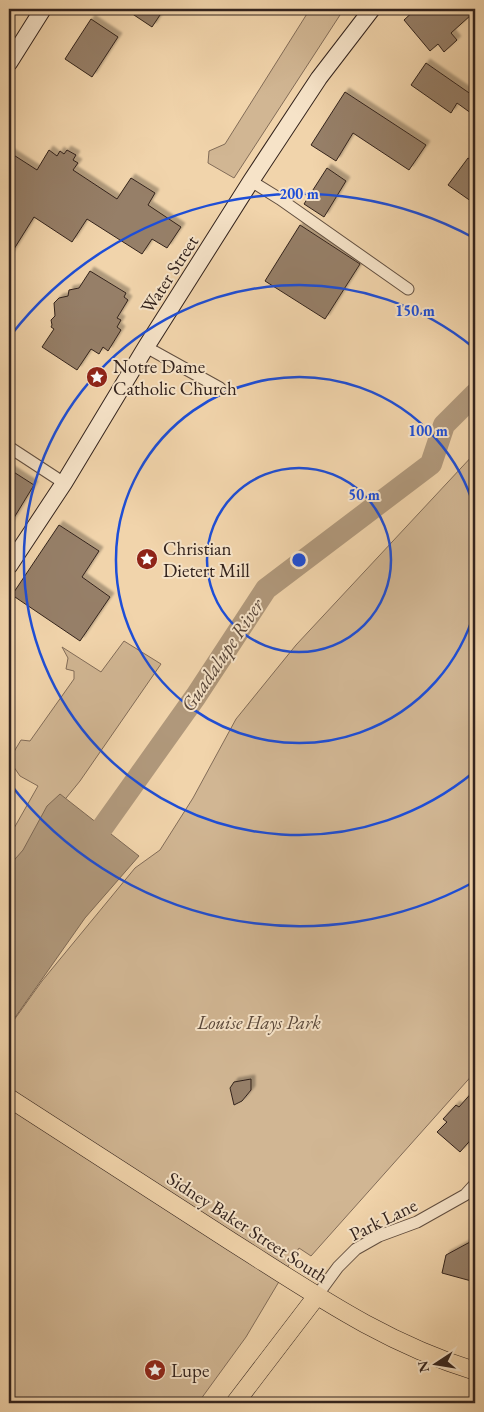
<svg xmlns="http://www.w3.org/2000/svg" width="484" height="1412" viewBox="0 0 484 1412" font-family="'EB Garamond',serif">
	<style>
		.green { fill: #d1b693; stroke: #826c58 }
		.water { fill: #b0987b; stroke: #7e6955 }
		.lines { fill: none; stroke-linecap: round; stroke-linejoin: round }
		.river { stroke: #b0987b; stroke-width: 22 }
		.building { fill: #967f67; stroke: #33231d; filter: url(#shadow) }
		.street-casing { stroke: #624f40; stroke-width: 13 }
		.secondary-casing { stroke: #33231d; stroke-width: 18 }
		.primary-casing { stroke: #33231d; stroke-width: 19 }
		.street { stroke: #f6e3c8; stroke-width: 11 }
		.secondary { stroke: #f6e3c8; stroke-width: 16 }
		.primary { stroke: #f1d4ab; stroke-width: 18 }
		.ring { fill: none; stroke: #1d4ed8; stroke-width: 2.5 }
		.labels { text-anchor: middle; stroke-width: 4; stroke-linejoin: round; paint-order: stroke }
		.street-label { font-size: 19px; fill: #33231d; stroke: #f6e3c8 }
		.poi-label { font-size: 19px; fill: #33231d; stroke: #f6e3c8; text-anchor: start }
		.park-label { font-size: 19px; font-style: italic; fill: #5a483a; stroke: #f6e3c8 }
		.water-label { font-size: 20px; font-style: italic; fill: #584639; stroke: #f6e3c8 }
		.centre { fill: #1d4ed8; stroke: #f6e3c8; stroke-width: 2.5 }
		.ring-label { font-size: 15px; text-anchor: middle; font-weight: bold; fill: #1d4ed8; stroke: #f6e3c8; stroke-width: 4; stroke-linejoin: round; paint-order: stroke }
	</style>
	<defs>
		<filter id="shadow"><feDropShadow dx="4" dy="-4" stdDeviation="1" flood-color="#0004"/></filter>
	</defs>
	<rect width="100%" height="100%" fill="#f1d4ab"/>
	<filter id="stains"><feTurbulence type="fractalNoise" baseFrequency=".004" numOctaves="4"/><feColorMatrix values="0 0 0 0 .2 0 0 0 0 .09 0 0 0 0 .02 0 0 0 .5 -.17"/></filter>
	<radialGradient id="worn" r=".72"><stop offset=".6" stop-color="#630" stop-opacity="0"/><stop offset="1" stop-color="#630" stop-opacity=".3"/></radialGradient>
	<path class="green" d="M310 9H330L340 15 234 178 208 163 209 151 225 144Z
		M475 453V1072L311 1256 299 1248 246 1337 198 1403H9V1027L42 981 135 868 160 850 193 798 236 719 296 645Z
		M124 641 161 664 80 781 9 868V837L38 786 20 776 9 760 21 740 30 741 74 679V671L66 669 68 658 62 647 101 672Z"/>
	<path class="water" d="M60 794 139 856 85 918 9 1026V866L23 850 47 806Z"/>
	<g class="lines">
		<path class="river" d="M85 852 196 696 266 589 431 464 444 425 475 394"/>
	</g>
	<path class="building" d="M125 9H164L152 27Z
		M416 9H466L471 15 451 33 457 40 444 52 438 44 430 51 404 20Z
		M91 19 118 37 92 77 65 59Z
		M426 63 475 97V116L457 103 451 113 411 85Z
		M345 92 426 145 409 170 353 133 336 161 311 145Z
		M49 150 57 156 60 151 64 154 67 150 76 155 73 160 78 163 73 170 117 199 131 178 155 193 148 205 181 227 167 248 152 239 142 254 87 219 72 242 34 217 9 257V152L37 170Z
		M468 158 475 163V204L448 185Z
		M327 168 346 181 324 217 304 204Z
		M300 225 360 264 325 319 265 281Z
		M90 271 126 293 124 297 128 300 117 318 121 320 117 327 121 330 108 351 103 347 99 354 91 349 77 370 42 347 54 329 51 327 52 325 51 320 55 316 54 303 59 298 68 296 69 290 79 288Z
		M9 469 34 485 9 526Z
		M59 525 99 551 82 577 110 597 80 641 12 595Z
		M251 1079V1090L242 1101 234 1105 230 1088 234 1082Z
		M475 1089V1135L460 1152 437 1132 447 1122 443 1119 456 1105 459 1107Z
		M470 1242 475 1243V1282L442 1273 446 1255Z"/>
	<g class="lines">
		<g class="street-casing">
			<path id="street" d="M251 181 280 199 408 289
				M146 347 220 388
				M9 447 64 483
				M316 1297 338 1267 356 1249 379 1236 417 1222 465 1195 475 1184"/>
		</g>
		<g class="secondary-casing">
			<path id="secondary" d="M9 63 43 9
				M9 566 64 483 146 347 251 181 319 78 372 9"/>
		</g>
		<g class="primary-casing">
			<path id="primary" d="M9 1098C83 1146 158 1194 232 1242 313 1293 382 1342 475 1371
				M235 1403 316 1297"/>
		</g>
		<use href="#street" class="street"/>
		<use href="#secondary" class="secondary"/>
		<use href="#primary" class="primary"/>
	</g>
	<g class="ring">
		<circle cx="299" cy="560" r="92"/>
		<path d="M475 610A183 183 0 1 1 475 510"/>
		<path d="M474 772A275 275 0 1 1 474 348"/>
		<path d="M474 882A366 366 0 0 1 11 785M11 335A366 366 0 0 1 474 238"/>
	</g>
	<defs>
		<g id="sight-disc" transform="scale(1.125)"><circle r="9.5" fill="#8f2418" stroke="#f6e3c8"/><path d="M0-6L1.8-2.2L6-1.7L2.9 1.2L3.7 5.4L0 3.3L-3.7 5.4L-2.9 1.2L-6-1.7L-1.8-2.2Z" fill="#fff"/></g>
	</defs>
	<g fill-rule="evenodd">
		<use href="#sight-disc" x="97" y="377"/>
		<use href="#sight-disc" x="147" y="559"/>
		<use href="#sight-disc" x="155" y="1370"/>
	</g>
	<g class="labels">
		<g class="street-label">
			<text transform="translate(169 274) rotate(-57)" y="7">Water Street</text>
			<text transform="translate(383 1219) rotate(-26)" y="7">Park Lane</text>
			<text transform="translate(248 1227) rotate(33)" y="7">Sidney Baker Street South</text>
		</g>
		<g class="poi-label">
			<text x="113" y="373">Notre Dame<tspan x="113" dy="22">Catholic Church</tspan></text>
			<text x="163" y="555">Christian<tspan x="163" dy="22">Dietert Mill</tspan></text>
			<text x="171" y="1377">Lupe</text>
		</g>
		<g class="park-label">
			<text x="259" y="1029">Louise Hays Park</text>
		</g>
		<g class="water-label">
			<text transform="translate(222 655) rotate(-56)" y="7">Guadalupe River</text>
		</g>
	</g>
	<circle cx="299" cy="560" r="8" class="centre"/>
	<g class="ring-label">
		<text x="299" y="199">200 m</text>
		<text x="415" y="316">150 m</text>
		<text x="428" y="436">100 m</text>
		<text x="364" y="500">50 m</text>
	</g>
	<rect width="484" height="1412" fill="none" stroke="#f1d4ab" stroke-width="30"/>
	<rect x="10" y="10" width="464" height="1392" fill="none" stroke="#33231d" stroke-width="2.5"/>
	<rect x="15" y="15" width="454" height="1382" fill="none" stroke="#33231d"/>
	<g transform="translate(436 1364) rotate(258)" stroke="#f6e3c8" stroke-width="4" paint-order="stroke">
	<path d="M0-4L9 19L0 12L-9 19Z" fill="#33231d"/>
	<text y="-8" font-size="14" font-weight="bold" text-anchor="middle" fill="#33231d">N</text>
	</g>
	<rect width="100%" height="100%" filter="url(#stains)"/>
	<rect width="100%" height="100%" fill="url(#worn)"/>
</svg>
